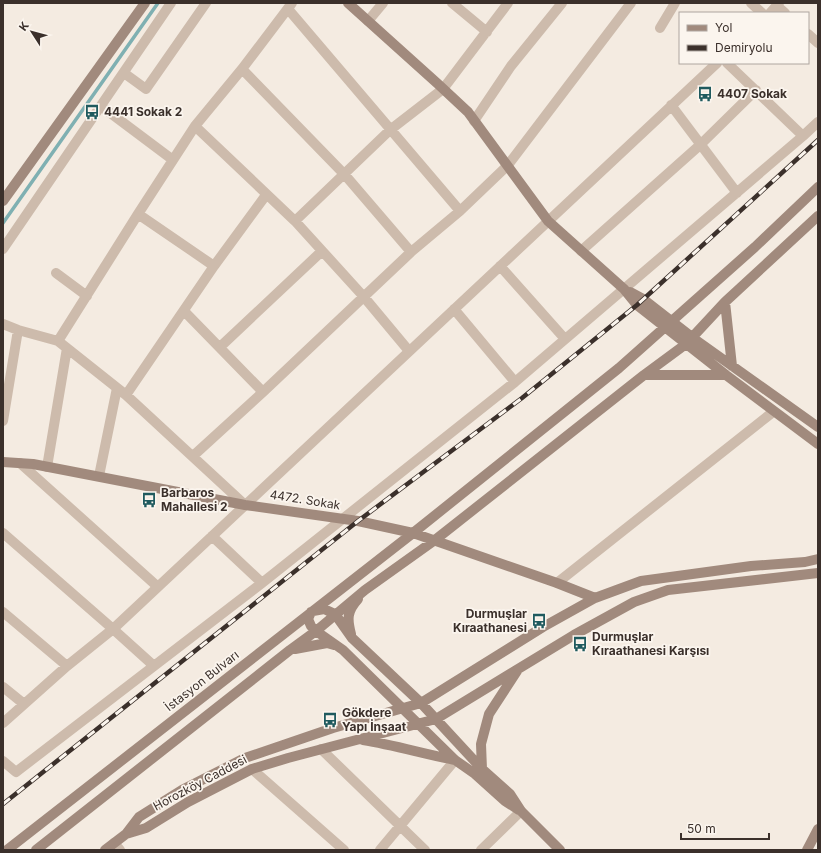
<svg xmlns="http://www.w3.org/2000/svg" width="821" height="853" viewBox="0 0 821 853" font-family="Inter,sans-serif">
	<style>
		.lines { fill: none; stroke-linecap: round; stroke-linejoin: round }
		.stream { stroke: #7fb0b2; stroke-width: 3.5 }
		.street { stroke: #cdbbac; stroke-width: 10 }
		.secondary { stroke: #a18a7d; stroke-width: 10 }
		.rail-casing { stroke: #3b302b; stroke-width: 4.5 }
		.rail { stroke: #fbf5ee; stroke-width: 3; stroke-dasharray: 9; stroke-linecap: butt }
		.labels { text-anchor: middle; stroke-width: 3.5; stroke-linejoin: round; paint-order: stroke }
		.poi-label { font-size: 12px; font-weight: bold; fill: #3b302b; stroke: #fbf5ee; text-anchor: start }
		.street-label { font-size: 12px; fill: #3b302b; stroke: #fbf5ee }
	</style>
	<rect width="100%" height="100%" fill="#f4ebe1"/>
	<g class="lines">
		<path class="stream" d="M3 223 158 3"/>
		<path class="street" d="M452 3 487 32
			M751 3 762 13
			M776 5 785 13
			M288 9 460 211
			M770 13 779 3
			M368 21 383 3
			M660 28 675 3
			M808 34 818 43
			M727 63 803 136
			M242 69 345 175 411 252
			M124 73 146 89 206 3
			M671 105 737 193
			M101 106 173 160
			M474 121 511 66 562 3
			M195 126 295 221 364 297 409 351
			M138 214 214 266
			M295 221 390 130 443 89 508 3
			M3 249 171 3
			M581 251 700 145 756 90
			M500 266 565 339
			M56 273 87 296
			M454 309 515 382
			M184 311 263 392
			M3 324 18 330 58 341 126 395 245 505
			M58 341 138 214 195 126 242 69 292 3
			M220 347 322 251
			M126 395 214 266 266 195
			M3 421 18 330
			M193 456 263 392 411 252 460 211 508 165 631 3
			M20 463 158 587
			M47 467 67 348
			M99 476 117 388
			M3 533 113 629 154 666
			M212 536 262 583
			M557 583 773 412
			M3 612 67 666
			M3 687 24 704
			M3 723 67 666 113 629 717 63
			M321 749 425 850
			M3 761 16 772 262 583 515 382 803 136 818 122
			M252 769 344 850
			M114 843 120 850
			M380 850 455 760
			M481 850 521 811"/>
		<path class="secondary" d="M348 3 438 84 468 112 548 221 624 289 637 305 726 375 818 444
			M3 201 145 3
			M630 292 643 299 693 338 818 427
			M725 302 732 366
			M644 375H726
			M3 462 33 464 245 505 358 521 413 533 557 583 595 598
			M313 611 324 609 335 614 352 638 421 703 482 769 510 794 521 811 560 850
			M311 612 308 619 311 626 316 631 343 650 455 760 475 774 505 801 519 810
			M351 634C347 619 347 611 358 599
			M295 649 327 643 334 645
			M363 740C394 745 424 754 455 760
			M482 769 481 744 489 714 517 671
			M126 834 139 817 182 790 245 758 333 728 421 703 543 627 595 598 641 581 751 566 805 562 818 559
			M7 850 413 533 619 368 755 247 818 187
			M36 850 290 650 316 631 365 590 435 540 644 375 686 344 725 302 818 216
			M105 850 126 834 146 828 188 802 252 769 288 758 436 719 574 635 634 602 668 590 818 573
			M807 850 818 829"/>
		<g class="rail-casing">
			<path id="rail" d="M3 804 358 521 522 398 637 305 818 140"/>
		</g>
		<use href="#rail" class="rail"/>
	</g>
	<defs>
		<g id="bus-bare" transform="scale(1.2)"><path d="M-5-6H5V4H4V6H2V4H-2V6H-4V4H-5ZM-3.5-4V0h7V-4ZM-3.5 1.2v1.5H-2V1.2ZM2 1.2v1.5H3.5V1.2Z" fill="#1f5a5e" stroke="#fbf5ee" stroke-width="2.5" paint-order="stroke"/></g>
	</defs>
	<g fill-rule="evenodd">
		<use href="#bus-bare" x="705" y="94"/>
		<use href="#bus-bare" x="92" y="112"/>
		<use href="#bus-bare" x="149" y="500"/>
		<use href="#bus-bare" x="539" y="621"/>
		<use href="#bus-bare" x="580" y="644"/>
		<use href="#bus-bare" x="330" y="720"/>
	</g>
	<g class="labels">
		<g class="poi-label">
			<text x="717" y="98">4407 Sokak</text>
			<text x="104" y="116">4441 Sokak 2</text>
			<text x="161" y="497">Barbaros<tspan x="161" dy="14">Mahallesi 2</tspan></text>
			<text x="527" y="618" text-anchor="end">Durmuşlar<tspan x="527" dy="14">Kıraathanesi</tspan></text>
			<text x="592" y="641">Durmuşlar<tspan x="592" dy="14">Kıraathanesi Karşısı</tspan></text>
			<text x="342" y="717">Gökdere<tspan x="342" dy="14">Yapı İnşaat</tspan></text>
		</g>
		<g class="street-label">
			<text transform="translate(305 500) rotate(9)" y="4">4472. Sokak</text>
			<text transform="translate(202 681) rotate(-38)" y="4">İstasyon Bulvarı</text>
			<text transform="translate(200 783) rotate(-28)" y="4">Horozköy Caddesi</text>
		</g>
	</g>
	<rect width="821" height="853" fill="none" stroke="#3b302b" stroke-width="8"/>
	<rect x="679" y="12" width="130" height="52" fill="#fbf5ee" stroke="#aea6a0"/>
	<rect x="687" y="25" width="20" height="6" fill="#a18a7d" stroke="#aea6a0"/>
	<text x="715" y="32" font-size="12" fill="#3b302b">Yol</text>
	<rect x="687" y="45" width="20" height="6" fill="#3b302b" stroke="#aea6a0"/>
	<text x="715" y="52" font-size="12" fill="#3b302b">Demiryolu</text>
	<g transform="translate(32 32) rotate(306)" stroke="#fbf5ee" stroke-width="3" paint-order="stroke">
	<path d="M0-3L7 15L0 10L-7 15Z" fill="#3b302b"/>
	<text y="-6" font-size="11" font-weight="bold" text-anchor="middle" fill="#3b302b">K</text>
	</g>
	<path d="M681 833v6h88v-6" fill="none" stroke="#3b302b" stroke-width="2"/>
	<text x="687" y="833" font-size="12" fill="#3b302b" stroke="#fbf5ee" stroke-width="3" paint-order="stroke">50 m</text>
</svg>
